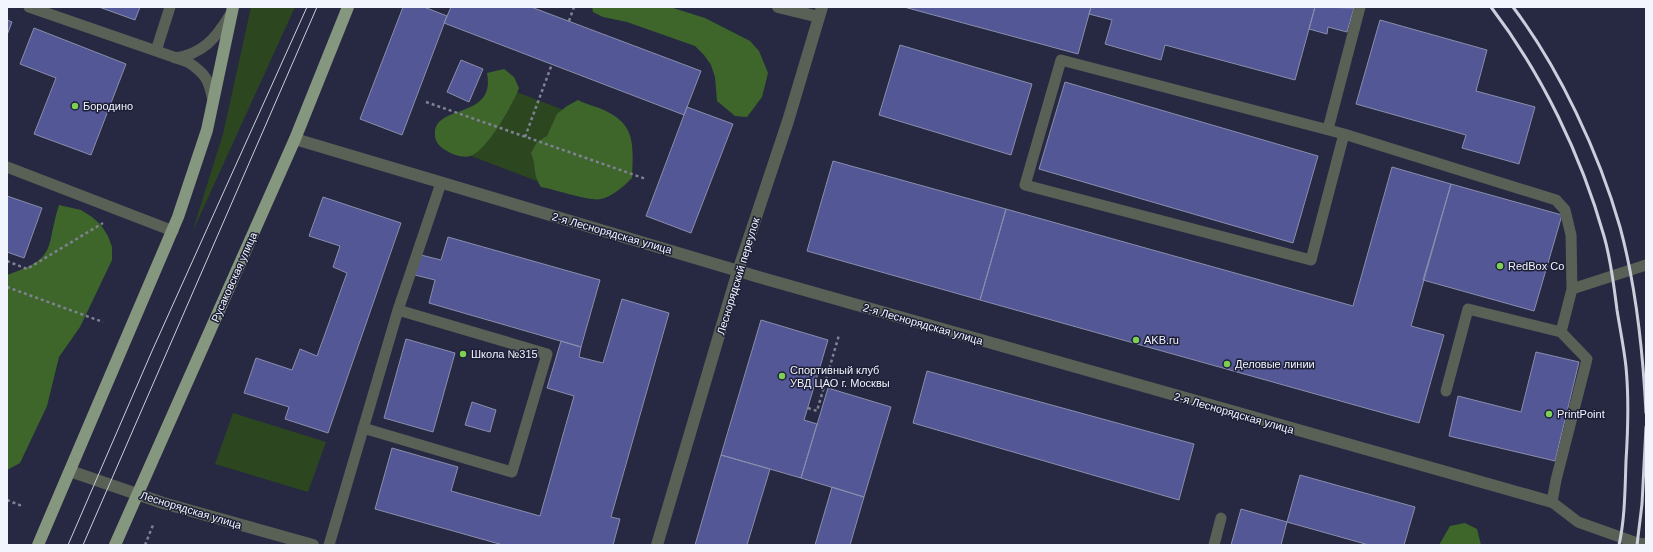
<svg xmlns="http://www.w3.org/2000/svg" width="1653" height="552" viewBox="0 0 1653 552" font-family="Arial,sans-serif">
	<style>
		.green { fill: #2c4620 }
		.forest { fill: #3e662a }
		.building { fill: #535795; stroke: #8a8eac }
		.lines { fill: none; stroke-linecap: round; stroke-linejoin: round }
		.path { stroke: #7f8293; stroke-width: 2.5; stroke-dasharray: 3 3; stroke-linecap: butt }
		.service { stroke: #596156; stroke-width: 11 }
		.minor { stroke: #596156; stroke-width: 12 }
		.primary { stroke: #86977f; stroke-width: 12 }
		.tram { stroke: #cccedb; stroke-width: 1 }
		.rail { stroke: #cccedb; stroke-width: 3 }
		.poi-dot { fill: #7ed053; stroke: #1d1f37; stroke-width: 1.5 }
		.labels { text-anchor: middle; stroke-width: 3; stroke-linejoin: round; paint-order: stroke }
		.poi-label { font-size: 11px; fill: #f2f4fe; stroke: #1d1f37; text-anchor: start }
		.street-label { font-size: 11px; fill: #f2f4fe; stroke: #1d1f37 }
	</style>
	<rect width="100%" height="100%" fill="#262941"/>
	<path class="green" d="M251 7H295L192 233 223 134Z
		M498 85 577 115 550 186 471 156Z
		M233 413 326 442 308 492 215 464Z"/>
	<path class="forest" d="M592 7H670L705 18 750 41 759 51 768 73 762 97 747 117 735 116 717 101 715 77 711 65 704 55 695 46 627 22 603 17 593 12Z
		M504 69 514 77 519 88C513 104 487 151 470 156 464 158 453 155 447 151 440 148 434 141 435 132 437 104 496 119 487 73Z
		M578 100C587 105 596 106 604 110 637 125 633 147 632 178 624 186 612 197 601 199 591 202 554 189 541 187 532 173 537 167 531 153L537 142 547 136 557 114 567 106Z
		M59 205 81 210 92 217 101 225 108 236 112 247V260L80 327 59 357 47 406 20 463 7 470V275C59 257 45 249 59 205Z
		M1465 523 1477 529 1481 545H1439L1450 526Z"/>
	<path class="building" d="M99 7H140L135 20Z
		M403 7H424L447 16 402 135 360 119Z
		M451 7H531L701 71 684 115 444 23Z
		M904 7H1091L1078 54Z
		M1091 7H1315L1295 80 1165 45 1161 60 1105 44 1112 20 1089 14Z
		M1315 7 1354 8 1347 32 1328 27 1327 34 1309 29Z
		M7 20 12 22 7 35Z
		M1380 20 1487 50 1476 91 1535 107 1519 164 1462 148 1466 135 1356 104Z
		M34 28 126 64 91 155 34 134 56 78 20 64Z
		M900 45 1032 84 1011 155 879 115Z
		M461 60 483 69 469 102 447 92Z
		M1065 82 1318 156 1293 243 1039 169Z
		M687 107 733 124 691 233 646 216Z
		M833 161 1006 209 980 300 807 251Z
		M1392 167 1451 184 1411 326 1444 335 1419 423 980 300 1006 209 1353 306Z
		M1451 184 1562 215 1534 311 1423 280Z
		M7 196 42 208 24 258 7 252Z
		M323 197 401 223 328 433 285 419 289 407 244 393 256 358 292 370 300 349 317 356 347 273 333 267 340 246 309 236Z
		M448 237 600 280 581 347 429 303 435 280 415 275 421 255 441 260Z
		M622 299 669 313 611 517 620 519 613 545H503L375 509 392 448 458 467 451 491 540 516 574 396 547 388 561 341 581 347 579 357 603 363Z
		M761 320 828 340 804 420 817 424 801 478 721 455Z
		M406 339 455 353 433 432 384 418Z
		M1536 352 1579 362 1555 461 1449 436 1458 396 1521 412Z
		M927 371 1194 444 1179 500 913 423Z
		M828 388 891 407 864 497 801 478Z
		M472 402 496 410 490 432 465 425Z
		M721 455 770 469 747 545H695Z
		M1300 475 1415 507 1404 545H1369L1287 522Z
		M832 487 864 497 850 545H815Z
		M1241 509 1287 522 1281 545H1231Z"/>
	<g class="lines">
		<path class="path" d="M569 21 574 7
			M426 102 646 179
			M525 137 552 64
			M7 261 27 269 103 223
			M7 287 103 322
			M808 408 817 411 839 335
			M7 500 22 506
			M145 545 153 525"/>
		<path class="service" d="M29 7 188 62C206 74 209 80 213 101
			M156 51 170 7
			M175 58C203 54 216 38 230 15
			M1061 60 1344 134 1311 260 1025 185Z
			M1328 129 1360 7
			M1344 134 1556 200 1565 210 1571 235 1572 289 1561 332 1587 359 1556 480 1552 502 1578 522 1637 543 1646 544
			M7 167 173 231
			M1572 289 1646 265
			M1446 391 1468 309 1561 332
			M363 428 512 472 547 354 398 310
			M329 545 398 310 441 183
			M1214 545 1221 518"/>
		<path class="minor" d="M778 7 819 17
			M295 139 762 278 1552 502
			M70 471 163 503 313 545
			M657 545 738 271 788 121 822 7"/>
		<path class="primary" d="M38 545 178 217 207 130 233 7
			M115 545 295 139 348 7"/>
		<path class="tram" d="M68 545 152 351 307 7
			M83 545 317 7"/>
		<path class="rail" d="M1491 7C1542 74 1581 155 1604 236 1611 260 1614 286 1617 310 1620 329 1624 348 1626 367 1629 398 1628 430 1626 461 1625 489 1625 518 1619 545
			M1513 7C1559 68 1599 153 1620 227 1636 286 1643 352 1646 413
			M1637 545 1642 504 1646 427"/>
	</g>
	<g class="poi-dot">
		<circle cx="75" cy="106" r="4"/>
		<circle cx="1500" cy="266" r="4"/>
		<circle cx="1136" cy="340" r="4"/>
		<circle cx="463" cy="354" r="4"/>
		<circle cx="1227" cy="364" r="4"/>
		<circle cx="782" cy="376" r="4"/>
		<circle cx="1549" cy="414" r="4"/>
	</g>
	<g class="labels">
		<g class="poi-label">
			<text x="83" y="110">Бородино</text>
			<text x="1508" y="270">RedBox Co</text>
			<text x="1144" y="344">AKB.ru</text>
			<text x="471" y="358">Школа №315</text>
			<text x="1235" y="368">Деловые линии</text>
			<text x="790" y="374">Спортивный клуб<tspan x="790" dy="13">УВД ЦАО г. Москвы</tspan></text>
			<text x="1557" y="418">PrintPoint</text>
		</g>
		<g class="street-label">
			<text transform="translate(612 233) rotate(16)" y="4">2-я Леснорядская улица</text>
			<text transform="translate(738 276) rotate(-73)" y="4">Леснорядский переулок</text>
			<text transform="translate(234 277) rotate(-66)" y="4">Русаковская улица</text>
			<text transform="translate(923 324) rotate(16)" y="4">2-я Леснорядская улица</text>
			<text transform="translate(1234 413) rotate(16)" y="4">2-я Леснорядская улица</text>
			<text transform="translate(191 510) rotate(17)" y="4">Леснорядская улица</text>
		</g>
	</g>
	<rect width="1653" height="552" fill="none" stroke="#f2f4fe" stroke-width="16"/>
</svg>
